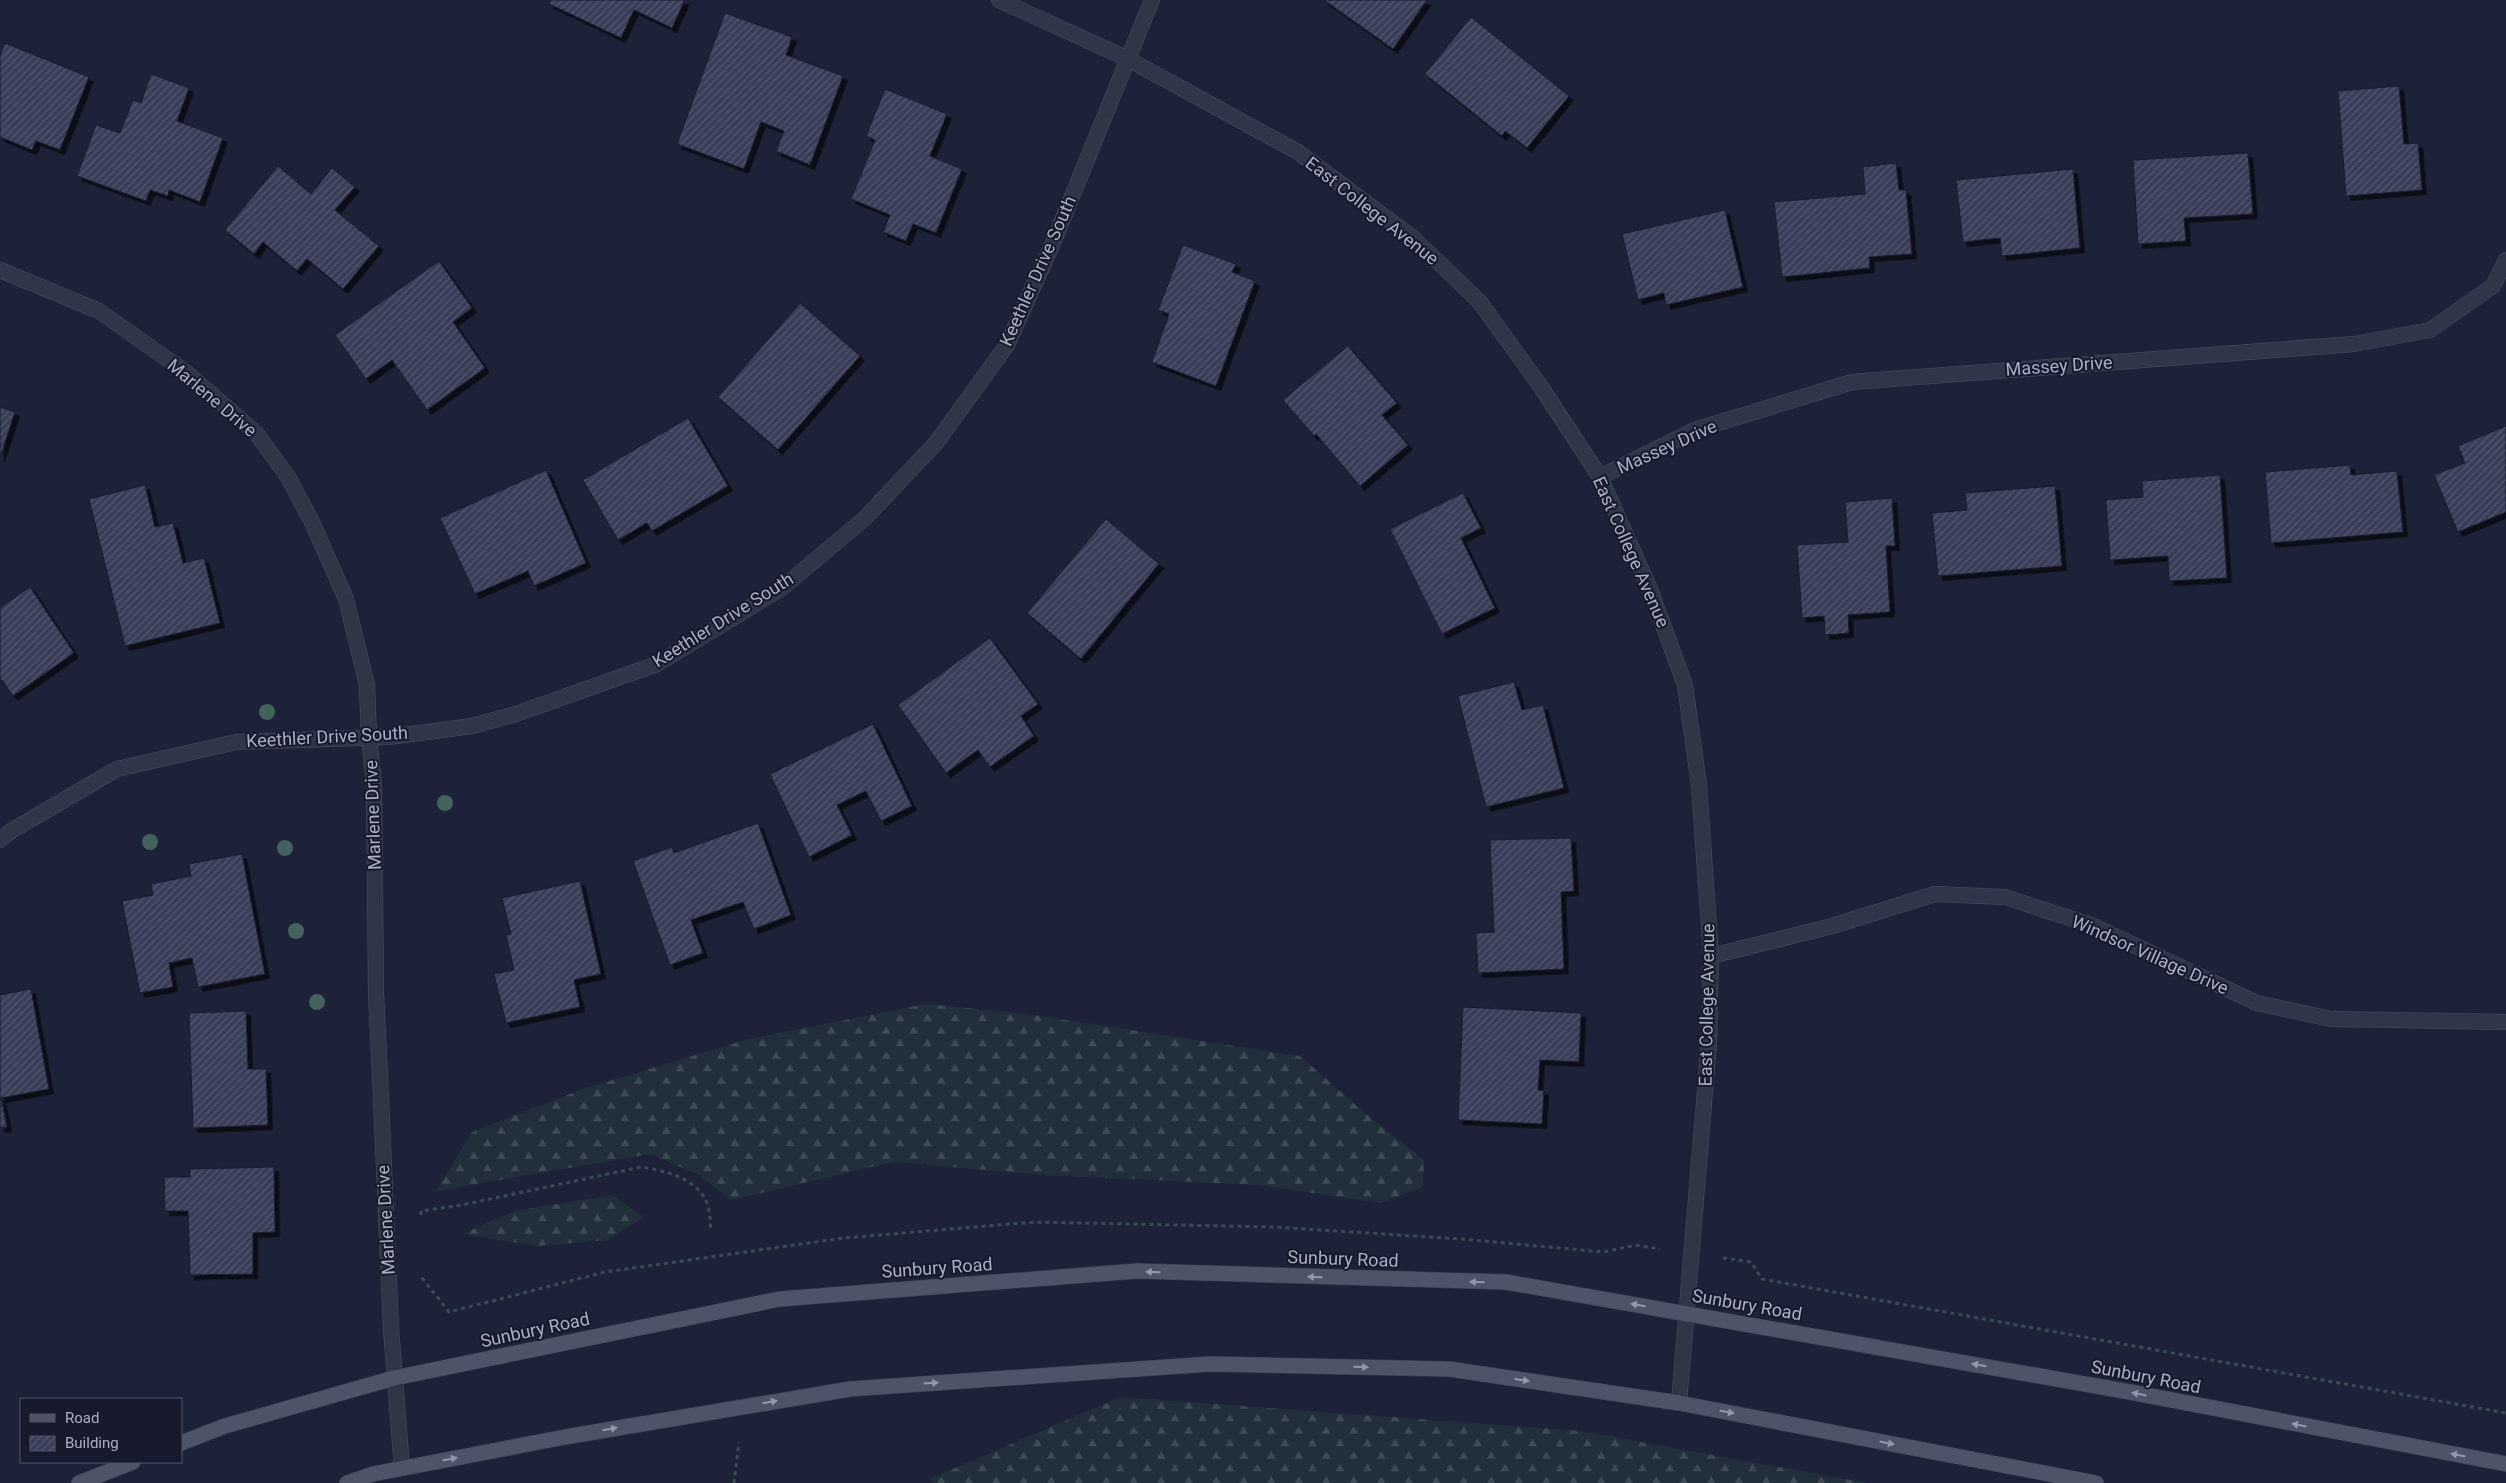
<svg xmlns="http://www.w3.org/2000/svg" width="2506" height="1483" viewBox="0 0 2506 1483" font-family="Roboto,sans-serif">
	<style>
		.forest { fill: url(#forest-firs) }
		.building { fill: url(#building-hatch); stroke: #191c2e; filter: url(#shadow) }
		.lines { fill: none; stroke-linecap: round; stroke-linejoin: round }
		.minor-casing { stroke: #4c4f63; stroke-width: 16 }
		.primary-casing { stroke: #3b3e51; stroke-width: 16 }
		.path { stroke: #3a4b53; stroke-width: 3; stroke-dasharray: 4 4; stroke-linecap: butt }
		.minor { stroke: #313548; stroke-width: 15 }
		.primary { stroke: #4f5368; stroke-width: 15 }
		.tree { fill: #43625d }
		.oneway { fill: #9497ae }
		.labels { text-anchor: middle; stroke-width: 4; stroke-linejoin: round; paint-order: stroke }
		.street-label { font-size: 18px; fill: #abaec5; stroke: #171a2c }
	</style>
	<defs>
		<pattern id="forest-firs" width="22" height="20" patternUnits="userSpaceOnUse" patternTransform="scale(1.25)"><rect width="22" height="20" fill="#202f39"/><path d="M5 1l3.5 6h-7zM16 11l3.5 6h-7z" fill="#3e4b54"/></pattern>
		<pattern id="building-hatch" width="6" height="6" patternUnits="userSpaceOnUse" patternTransform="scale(1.25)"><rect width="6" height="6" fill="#393d58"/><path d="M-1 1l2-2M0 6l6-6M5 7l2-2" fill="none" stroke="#53566e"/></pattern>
		<filter id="shadow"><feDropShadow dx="4.5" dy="4.5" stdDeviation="0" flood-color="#0009"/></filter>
	</defs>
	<rect width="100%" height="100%" fill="#1e2238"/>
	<path class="forest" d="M925 1004 1027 1014 1300 1056 1366 1114 1424 1160 1423 1187 1380 1203 1259 1185 1044 1175 893 1162 731 1200 699 1175 650 1154 436 1191 472 1132 583 1089 745 1040Z
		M612 1195 644 1217 608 1240 537 1246 462 1234 514 1211Z
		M1121 1397 1581 1431 1867 1483H934L930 1479Z"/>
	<path class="building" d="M551 0H685L672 28 634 10 621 38 549 4Z
		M1324 0H1427L1393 49Z
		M725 13 792 37 786 55 843 76 810 165 776 151 784 131 761 122 744 169 677 144Z
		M1471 17 1569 96 1527 148 1505 131 1502 136 1425 74Z
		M5 43 89 77 60 150 36 141 32 150 0 137V56Z
		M151 74 189 88 177 121 223 138 200 202 169 190 168 196 150 190 146 201 77 176 96 125 120 133 133 100 141 103Z
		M2399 86 2404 144 2418 143 2422 190 2346 196 2338 91Z
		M885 89 947 114 930 156 962 169 936 233 913 224 906 241 883 232 890 215 851 199 875 140 866 136Z
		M2248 153 2253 214 2184 218 2186 241 2138 244 2133 160Z
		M1896 163 1899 190H1906L1912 254 1869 257 1870 268 1782 277 1774 202 1865 194 1863 167Z
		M278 166 311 194 332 168 355 187 335 210 379 246 343 289 307 259 297 271 263 242 254 254 225 230Z
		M2073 169 2080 248 2002 256 2000 238 1963 242 1956 180Z
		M1725 210 1743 287 1666 305 1664 293 1638 300 1622 234Z
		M1183 245 1236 264 1232 272 1255 281 1216 386 1152 362 1169 314 1158 310Z
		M439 261 472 308 453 322 485 368 427 410 392 360 366 379 335 335Z
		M800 303 860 356 778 450 718 397Z
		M1348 346 1397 403 1382 415 1408 445 1360 486 1316 434 1314 436 1283 400Z
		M0 407 15 412 0 458Z
		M688 418 728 486 652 531 647 523 618 540 583 480Z
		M2506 426V512L2458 532 2434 475 2465 463 2458 446Z
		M2350 465 2351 475 2397 471 2403 532 2271 543 2265 472Z
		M546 470 586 563 534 586 528 571 475 594 440 518Z
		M2220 475 2227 578 2169 581 2168 556 2110 560 2106 500 2143 497 2142 481Z
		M145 485 155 527 173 523 183 563 204 558 220 623 125 646 89 499Z
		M2055 486 2062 566 1938 576 1932 513 1967 510 1965 493Z
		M1463 493 1481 528 1461 538 1495 608 1442 634 1390 529Z
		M1892 498 1895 546H1886L1890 612 1848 615 1849 633 1825 635 1824 616 1802 618 1797 545 1848 542 1845 502Z
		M1106 519 1159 564 1081 659 1027 613Z
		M30 587 74 653 13 696 2 680 0 681V608Z
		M990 638 1038 704 1021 716 1034 736 990 767 978 750 946 773 898 705Z
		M1514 682 1522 710 1543 705 1564 788 1486 807 1458 696Z
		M873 724 912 806 881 821 866 791 837 805 852 835 809 857 770 774Z
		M758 823 791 915 754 929 743 902 691 920 703 953 670 965 633 861 672 847 674 853Z
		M1571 838 1574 891 1561 892 1564 969 1478 973 1476 933 1494 932 1490 840Z
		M242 854 265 974 198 987 192 958 169 963 173 987 140 993 122 901 153 895 151 884 191 876 189 864Z
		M580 881 601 974 574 980 580 1007 506 1023 494 974 514 970 506 935 511 934 502 898Z
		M31 989 49 1089 1 1098 7 1127 0 1128V995Z
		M1463 1007 1581 1013 1579 1062 1540 1060 1538 1090 1544 1091 1542 1124 1458 1120Z
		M246 1011 248 1069H266L268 1125 193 1128 189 1013Z
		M274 1167 275 1232 253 1233V1274L190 1275 188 1211H165L164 1177H190V1169Z"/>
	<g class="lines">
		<g class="minor-casing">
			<path id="minor" d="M999 0 1128 59 1298 152 1413 238 1479 301 1541 387 1600 477 1650 589 1685 685 1699 785 1711 956 1709 1043 1679 1403
				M0 270 99 311 187 373 256 433 288 477 312 522 346 599 367 685 369 738 374 784 376 993 380 1076 391 1329 402 1468
				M1600 477 1695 430 1852 382 2354 344 2430 330 2493 286 2506 260
				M0 840 11 831 117 769 236 742 389 737 472 726 513 715 657 664 782 588 864 519 936 443 1007 345 1053 243 1152 0
				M1711 956 1832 926 1935 894 2005 897 2091 925 2257 1003 2331 1019 2506 1022"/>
		</g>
		<g class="primary-casing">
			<path id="primary" d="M181 1443 225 1426 394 1378 780 1299 1137 1271 1506 1282 2130 1392 2506 1464
				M79 1483 133 1462
				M347 1483 373 1474 565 1437 850 1389 1210 1364 1449 1369 1679 1403 2096 1483"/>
		</g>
		<path class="path" d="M421 1215V1211L462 1205 641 1167C666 1171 699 1178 708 1206 710 1214 710 1222 711 1230
			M1723 1258 1751 1262 1762 1279 2506 1413
			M422 1278 449 1312 605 1272 844 1238 1034 1222 1273 1227 1462 1239 1603 1252 1636 1245 1660 1249
			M734 1483 739 1442"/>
		<use href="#minor" class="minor"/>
		<use href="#primary" class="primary"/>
	</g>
	<g class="tree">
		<circle cx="267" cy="712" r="8"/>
		<circle cx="445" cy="803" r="8"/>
		<circle cx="150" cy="842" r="8"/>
		<circle cx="285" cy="848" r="8"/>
		<circle cx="296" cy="931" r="8"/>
		<circle cx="317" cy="1002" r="8"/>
	</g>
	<defs><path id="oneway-solid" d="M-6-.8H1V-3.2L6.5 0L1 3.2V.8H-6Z" transform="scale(1.25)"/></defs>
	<g class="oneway">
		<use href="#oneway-solid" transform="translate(1153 1272) rotate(-178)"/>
		<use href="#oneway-solid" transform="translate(1315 1277) rotate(-178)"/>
		<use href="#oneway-solid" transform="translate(1477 1282) rotate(-178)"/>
		<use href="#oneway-solid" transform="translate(1638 1305) rotate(-170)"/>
		<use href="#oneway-solid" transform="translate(1979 1365) rotate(-170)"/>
		<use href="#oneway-solid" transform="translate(1361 1367) rotate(1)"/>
		<use href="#oneway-solid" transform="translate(1522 1380) rotate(8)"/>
		<use href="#oneway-solid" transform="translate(931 1383) rotate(-4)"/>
		<use href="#oneway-solid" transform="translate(2139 1394) rotate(-169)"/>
		<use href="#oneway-solid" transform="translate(770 1402) rotate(-10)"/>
		<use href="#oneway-solid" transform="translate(1727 1412) rotate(11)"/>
		<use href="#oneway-solid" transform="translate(2299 1425) rotate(-169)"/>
		<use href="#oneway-solid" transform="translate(610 1429) rotate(-10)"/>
		<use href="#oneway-solid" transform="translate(1887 1443) rotate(11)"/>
		<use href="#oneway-solid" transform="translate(2458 1455) rotate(-169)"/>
		<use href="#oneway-solid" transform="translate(450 1459) rotate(-11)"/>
	</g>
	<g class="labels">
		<g class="street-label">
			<text transform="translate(1372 211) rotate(38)" y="6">East College Avenue</text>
			<text transform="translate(1038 271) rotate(-66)" y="6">Keethler Drive South</text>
			<text transform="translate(2059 366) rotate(-4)" y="6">Massey Drive</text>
			<text transform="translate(212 398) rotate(40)" y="6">Marlene Drive</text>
			<text transform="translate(1667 447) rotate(-24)" y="6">Massey Drive</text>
			<text transform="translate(1631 552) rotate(66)" y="6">East College Avenue</text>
			<text transform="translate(723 620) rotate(-32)" y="6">Keethler Drive South</text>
			<text transform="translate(327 737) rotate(-3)" y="6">Keethler Drive South</text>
			<text transform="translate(373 815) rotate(-92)" y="6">Marlene Drive</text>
			<text transform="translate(2150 955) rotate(24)" y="6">Windsor Village Drive</text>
			<text transform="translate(1707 1005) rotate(-89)" y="6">East College Avenue</text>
			<text transform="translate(386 1220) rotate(-93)" y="6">Marlene Drive</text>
			<text transform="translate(1343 1259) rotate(2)" y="6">Sunbury Road</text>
			<text transform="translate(937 1268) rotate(-4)" y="6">Sunbury Road</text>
			<text transform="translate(1747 1305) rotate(10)" y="6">Sunbury Road</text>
			<text transform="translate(535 1330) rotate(-12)" y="6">Sunbury Road</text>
			<text transform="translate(2146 1377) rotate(11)" y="6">Sunbury Road</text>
		</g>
	</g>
	<rect x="20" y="1398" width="162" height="65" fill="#171a2c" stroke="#525569"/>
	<rect x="30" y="1414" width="25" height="8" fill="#4f5368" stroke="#525569"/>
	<text x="65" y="1423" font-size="15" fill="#abaec5">Road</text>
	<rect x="30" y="1436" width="25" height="15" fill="url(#building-hatch)" stroke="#525569"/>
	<text x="65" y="1448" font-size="15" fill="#abaec5">Building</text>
</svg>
